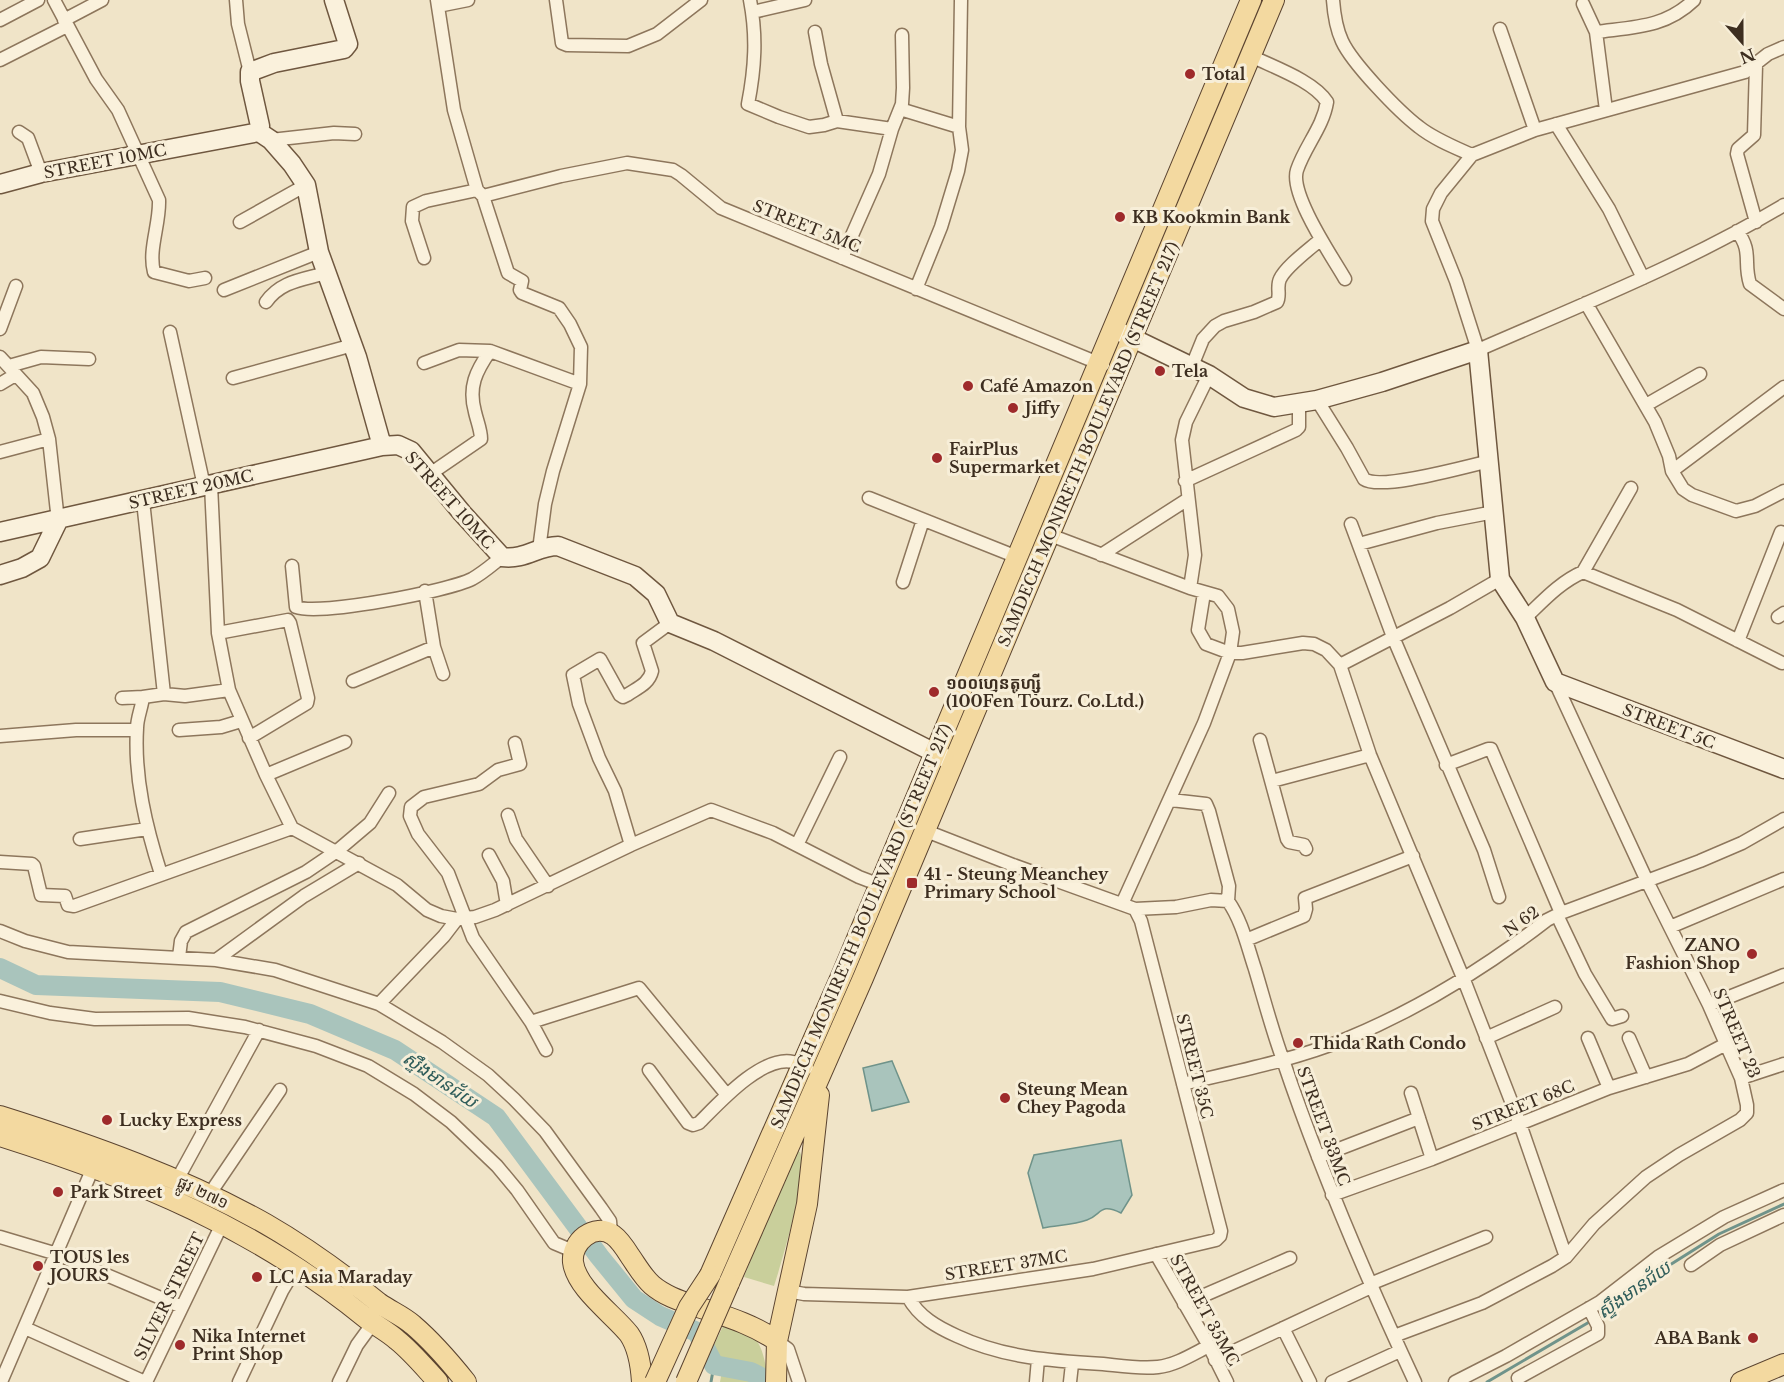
<svg xmlns="http://www.w3.org/2000/svg" width="1784" height="1382" viewBox="0 0 1784 1382" font-family="'Libre Baskerville','Noto Sans Khmer',serif">
	<style>
		.green { fill: #c9cf9b }
		.water { fill: #a9c4bc; stroke: #6f938a; stroke-width: 1.5 }
		.lines { fill: none; stroke-linecap: round; stroke-linejoin: round }
		.stream { stroke: #6f938a; stroke-width: 3 }
		.river { stroke: #a9c4bc; stroke-width: 20 }
		.street-casing { stroke: #8d765c; stroke-width: 15 }
		.secondary-casing { stroke: #6f573f; stroke-width: 21 }
		.primary-casing { stroke: #5b4430; stroke-width: 22 }
		.street { stroke: #faf1dc; stroke-width: 12 }
		.secondary { stroke: #faf1dc; stroke-width: 18 }
		.primary { stroke: #f3d9a0; stroke-width: 20 }
		.primary-bridge-casing { stroke: #5b4430; stroke-width: 22; stroke-linecap: butt }
		.primary-bridge { stroke: #f3d9a0; stroke-width: 20 }
		.poi-dot { fill: #9e2a2b; stroke: #f7eed8; stroke-width: 2 }
		.labels { text-anchor: middle; stroke-width: 6; stroke-linejoin: round; paint-order: stroke }
		.poi-label { font-size: 16px; font-weight: bold; fill: #3d2e20; stroke: #f7eed8; text-anchor: start }
		.street-label { font-size: 16px; fill: #3d2e20; stroke: #f7eed8 }
		.water-label { font-size: 18px; font-style: italic; fill: #2f5d5a; stroke: #f7eed8 }
	</style>
	<rect width="100%" height="100%" fill="#f0e4c8"/>
	<path class="green" d="M795 1150 800 1152C809 1172 782 1261 774 1286L744 1277Z
		M724 1324C757 1337 760 1336 767 1372L753 1364 718 1358 713 1347Z
		M722 1371 760 1382H720Z"/>
	<path class="water" d="M892 1061 909 1102 872 1111 863 1068Z
		M1121 1140 1132 1195 1121 1213C1099 1202 1102 1215 1087 1220 1073 1225 1057 1225 1043 1228L1028 1173 1034 1155Z"/>
	<g class="lines">
		<path class="stream" d="M1596 1318 1665 1268 1719 1234 1784 1204
			M711 1382 714 1365
			M1487 1382 1591 1321"/>
		<path class="river" d="M0 968 36 985 220 992 310 1014 395 1050 496 1117 599 1256 634 1299 660 1316 697 1332 714 1365 751 1372 770 1382"/>
		<g class="street-casing">
			<path id="street" d="M54 0 96 79 118 110 159 200C160 224 148 250 154 272L189 281 205 278
				M236 0 238 24 250 72
				M437 0 454 110 477 190 483 196 508 273 522 281 520 290 522 293 559 308 570 324 581 347 580 384 553 471 545 504 539 550
				M556 0 562 43 567 45 628 46 657 34 701 0
				M750 0C757 36 755 68 748 104L779 117 809 127 824 125 837 121 892 129
				M1333 0C1334 14 1336 28 1342 41 1352 63 1398 111 1419 127 1434 139 1454 147 1472 155
				M1583 4 1596 32 1606 110
				M438 6 468 0
				M753 12 805 0
				M0 20 38 0
				M64 20 102 0
				M1500 29 1535 130
				M815 32 821 64 837 121
				M1596 32C1633 27 1665 28 1694 0
				M1784 47 1768 54 1745 72 1535 130 1472 155 1441 193 1433 209 1432 221 1456 281 1478 350C1581 305 1687 263 1784 205
				M1251 56C1273 67 1314 81 1327 102 1323 127 1305 146 1297 170 1289 194 1333 258 1345 279
				M0 60 67 26
				M1756 65 1754 135 1738 149 1737 154 1756 222
				M900 109 959 127
				M1556 124 1609 209 1643 278
				M19 132 28 138 41 173
				M271 140 334 133 355 134
				M483 196 561 176 627 163 673 170 681 175 721 208 1103 365
				M240 222 306 185
				M1737 231C1753 252 1743 262 1750 284L1784 309
				M424 258 412 221 413 207 426 201 477 190
				M842 258 879 174 892 129 902 104 903 88 902 35
				M916 289 941 227 958 171 962 150 959 127 961 0
				M224 290 319 252
				M266 302C281 281 302 280 326 273
				M1586 303 1655 422 1669 456 1672 471 1683 489 1692 495 1736 511 1755 506 1784 491
				M0 329 16 286
				M170 332 204 486
				M0 357 33 393 43 417 49 439 58 521
				M424 363 459 350 490 351 580 384
				M9 366 41 357 89 359
				M1192 366 1203 339 1215 326 1224 321 1254 312 1277 302C1281 295 1276 287 1280 279 1286 266 1310 249 1321 239
				M233 378 353 345
				M0 384 15 375
				M1317 400 1347 448 1364 479C1381 491 1467 466 1490 461
				M1646 405 1700 374
				M0 452 49 439
				M1672 471 1784 387
				M430 474 481 439C481 430 477 421 475 412 468 387 476 371 490 351
				M1185 481 1296 430 1299 427V403
				M211 485 218 633 229 690 266 775 292 828 397 885 427 910 441 916 457 919 475 917 495 910 631 845 711 810 773 833 859 877 880 885
				M869 498 1017 557
				M143 501 164 694
				M1351 524 1393 637 1484 850 1499 897
				M1050 535 1190 588 1218 596 1228 609 1233 632 1230 653 1204 723 1122 904
				M1359 544 1437 523 1494 512
				M1101 555 1188 499
				M292 566 296 607C320 616 448 591 472 579 483 573 493 564 502 557
				M1583 572 1631 488
				M903 582 923 520
				M1190 588 1195 555 1182 440 1186 422 1209 375
				M425 591 434 647 443 674
				M1204 593 1198 630 1206 644 1230 653H1242L1303 643 1314 644 1326 650 1340 665 1370 755 1464 980 1520 1124 1566 1257
				M1778 617 1784 613
				M1525 618C1543 601 1560 582 1583 572L1677 610 1782 663
				M218 633 288 620 290 623 308 698 307 703 249 738
				M1738 641 1781 532
				M1340 665 1450 608 1500 579
				M353 681 434 647
				M122 698 143 697
				M179 730 221 727 241 721
				M0 736 76 730H137
				M1260 740 1287 839 1289 842 1304 845 1306 849
				M515 743 520 764 498 770 479 784 424 797 411 807 410 816 418 834 448 873 473 938 531 1022 546 1050
				M1446 765 1488 749H1491L1561 913
				M266 775 345 742
				M1272 781 1370 755
				M1171 800 1206 804 1209 811 1229 886 1228 901C1242 921 1247 945 1255 969 1264 999 1272 1030 1283 1060 1320 1170 1366 1277 1415 1382
				M508 815 516 839 548 886
				M921 829 1013 865 1135 909 1176 907 1211 900 1228 901
				M80 839 147 829
				M631 845 615 791 599 758 579 704 573 675 600 659 620 695 623 697 627 695C637 688 649 684 652 671L643 643 670 623
				M797 845 840 757
				M489 855 503 881 507 905
				M0 862 32 864 34 866 41 895 65 896 68 905 74 906 292 828
				M161 874C146 827 134 778 137 728 137 718 142 707 143 697L164 694 185 696 229 690
				M1557 915 1585 974 1612 1019 1622 1016
				M1670 927 1784 879
				M0 931 25 941 68 952 216 960 275 970 379 1004 442 1042 488 1075 514 1099 545 1131 601 1208 610 1221 611 1233
				M1246 940 1304 916 1306 909 1305 898 1413 856
				M179 957 181 941 186 932 306 872 337 851 370 823 389 793
				M216 960 304 896 359 863
				M0 1001 50 1013 95 1019 188 1018 245 1027 316 1046 368 1066 414 1094 451 1122 497 1166 517 1190 554 1243 573 1251
				M379 1004 444 936 457 919
				M1709 1005 1784 975
				M531 1022 639 988 727 1095
				M1486 1038 1555 1007
				M1588 1038 1609 1088
				M1629 1038 1646 1077
				M649 1070 688 1123 693 1125 699 1123C719 1103 762 1055 793 1062 798 1063 803 1066 807 1068
				M1741 1078 1784 1064
				M1183 1084C1238 1071 1294 1060 1346 1039 1419 1009 1485 968 1547 920L1561 913 1700 861 1742 843 1784 819
				M1411 1093 1432 1159
				M1318 1157 1419 1118
				M177 1180 259 1030
				M209 1195 280 1090
				M1332 1195 1432 1159 1609 1088 1688 1064 1726 1044
				M0 1237 57 1254 182 1307
				M1156 1254 1209 1346 1227 1382
				M1691 1265 1720 1245 1784 1215
				M1370 1284 1486 1237
				M788 1291 804 1294 908 1297 1093 1269 1216 1240 1220 1236 1221 1231 1141 921 1135 909
				M908 1297C919 1317 937 1327 957 1336 1004 1358 1053 1361 1103 1364 1122 1366 1140 1369 1158 1367 1176 1365 1193 1354 1209 1346
				M1184 1304 1290 1258
				M25 1328 145 1382
				M1283 1328 1310 1382
				M1394 1336 1482 1303 1552 1266 1566 1257 1594 1224 1646 1177 1679 1155 1740 1120 1747 1113V1105L1741 1078 1726 1044 1709 1005 1647 881 1555 682
				M777 1341 788 1349 799 1382
				M1215 1360 1371 1287
				M1518 1378 1598 1334V1326L1589 1308
				M1 1382 95 1163
				M146 1382 222 1224
				M239 1382 282 1291 297 1266
				M339 1382 357 1345 373 1323
				M1036 1382 1038 1359
				M1070 1382 1072 1364
				M1332 1382 1400 1351
				M1455 1382 1506 1356 1600 1302 1658 1257 1724 1217 1784 1190"/>
		</g>
		<g class="secondary-casing">
			<path id="secondary" d="M259 132 260 126 250 81V72L274 63 344 49 348 44 334 0
				M0 184 41 173 259 132 271 140 292 164 306 185 319 252 357 357 382 446 398 445 411 451 462 513 502 557C526 560 537 546 558 546L635 576 656 594 670 623 714 641 947 759
				M1120 332 1209 375 1244 398 1274 407 1317 400 1382 382 1478 350 1500 579 1525 618 1555 682 1784 769
				M0 532 382 446
				M0 575 22 568 40 558 58 521"/>
		</g>
		<g class="primary-casing">
			<path id="primary" d="M0 1116C92 1145 182 1177 266 1224 306 1247 343 1274 379 1303 390 1311 403 1316 413 1325 433 1342 450 1362 466 1382
				M0 1136C136 1179 256 1228 367 1319 377 1326 388 1332 397 1340 412 1352 425 1368 438 1382
				M710 1275 843 972 1251 0
				M729 1283 863 978 1274 0
				M642 1382C641 1366 638 1347 629 1334 613 1314 576 1288 573 1262 571 1242 594 1222 613 1235 620 1240 625 1248 630 1256 637 1266 643 1277 652 1285 666 1297 684 1302 701 1308 728 1317 754 1325 777 1341
				M776 1382 777 1341 807 1204 819 1095
				M1741 1382 1784 1364"/>
		</g>
		<use href="#street" class="street"/>
		<use href="#secondary" class="secondary"/>
		<use href="#primary" class="primary"/>
		<g class="primary-bridge-casing">
			<path id="primary-bridge" d="M655 1382 689 1307 710 1275
				M686 1382 729 1283"/>
		</g>
		<use href="#primary-bridge" class="primary-bridge"/>
	</g>
	<g class="poi-dot">
		<circle cx="1190" cy="74" r="6"/>
		<circle cx="1120" cy="217" r="6"/>
		<circle cx="1160" cy="371" r="6"/>
		<circle cx="968" cy="386" r="6"/>
		<circle cx="1013" cy="408" r="6"/>
		<circle cx="937" cy="458" r="6"/>
		<circle cx="934" cy="692" r="6"/>
		<rect x="906" y="877" width="12" height="12" rx="3"/>
		<circle cx="1752" cy="954" r="6"/>
		<circle cx="1298" cy="1043" r="6"/>
		<circle cx="1005" cy="1098" r="6"/>
		<circle cx="107" cy="1120" r="6"/>
		<circle cx="58" cy="1192" r="6"/>
		<circle cx="38" cy="1266" r="6"/>
		<circle cx="257" cy="1277" r="6"/>
		<circle cx="1753" cy="1338" r="6"/>
		<circle cx="180" cy="1345" r="6"/>
	</g>
	<g class="labels">
		<g class="poi-label">
			<text x="1202" y="80">Total</text>
			<text x="1132" y="223">KB Kookmin Bank</text>
			<text x="1172" y="377">Tela</text>
			<text x="980" y="392">Café Amazon</text>
			<text x="1025" y="414">Jiffy</text>
			<text x="949" y="455">FairPlus<tspan x="949" dy="18">Supermarket</tspan></text>
			<text x="946" y="689">១០០ហ្វេនតូហ្ស៊ី<tspan x="946" dy="18">(100Fen Tourz. Co.Ltd.)</tspan></text>
			<text x="924" y="880">41 - Steung Meanchey<tspan x="924" dy="18">Primary School</tspan></text>
			<text x="1740" y="951" text-anchor="end">ZANO<tspan x="1740" dy="18">Fashion Shop</tspan></text>
			<text x="1310" y="1049">Thida Rath Condo</text>
			<text x="1017" y="1095">Steung Mean<tspan x="1017" dy="18">Chey Pagoda</tspan></text>
			<text x="119" y="1126">Lucky Express</text>
			<text x="70" y="1198">Park Street</text>
			<text x="50" y="1263">TOUS les<tspan x="50" dy="18">JOURS</tspan></text>
			<text x="269" y="1283">LC Asia Maraday</text>
			<text x="192" y="1342">Nika Internet<tspan x="192" dy="18">Print Shop</tspan></text>
			<text x="1741" y="1344" text-anchor="end">ABA Bank</text>
		</g>
		<g class="street-label">
			<text transform="translate(105 161) rotate(-11)" y="6">STREET 10MC</text>
			<text transform="translate(807 226) rotate(22)" y="6">STREET 5MC</text>
			<text transform="translate(1088 444) rotate(-67)" y="6">SAMDECH MONIRETH BOULEVARD (STREET 217)</text>
			<text transform="translate(191 489) rotate(-13)" y="6">STREET 20MC</text>
			<text transform="translate(450 500) rotate(48)" y="6">STREET 10MC</text>
			<text transform="translate(1669 726) rotate(21)" y="6">STREET 5C</text>
			<text transform="translate(1521 921) rotate(-36)" y="6">N 62</text>
			<text transform="translate(861 926) rotate(-67)" y="6">SAMDECH MONIRETH BOULEVARD (STREET 217)</text>
			<text transform="translate(1737 1033) rotate(67)" y="6">STREET 23</text>
			<text transform="translate(1195 1066) rotate(76)" y="6">STREET 35C</text>
			<text transform="translate(1523 1105) rotate(-22)" y="6">STREET 68C</text>
			<text transform="translate(1324 1126) rotate(70)" y="6">STREET 33MC</text>
			<text transform="translate(203 1192) rotate(25)" y="6">ផ្លូវ ២៧១</text>
			<text transform="translate(1006 1265) rotate(-9)" y="6">STREET 37MC</text>
			<text transform="translate(169 1296) rotate(-64)" y="6">SILVER STREET</text>
			<text transform="translate(1205 1310) rotate(61)" y="6">STREET 35MC</text>
		</g>
		<g class="water-label">
			<text transform="translate(440 1080) rotate(34)" y="6">ស្ទឹងមានជ័យ</text>
			<text transform="translate(1634 1290) rotate(-35)" y="6">ស្ទឹងមានជ័យ</text>
		</g>
	</g>
	<g transform="translate(1742 42) rotate(159)" stroke="#f7eed8" stroke-width="4.5" paint-order="stroke">
	<path d="M0-4.5L10 22L0 15L-10 22Z" fill="#3d2e20"/>
	<text y="-9" font-size="16" font-weight="bold" text-anchor="middle" fill="#3d2e20">N</text>
	</g>
</svg>
